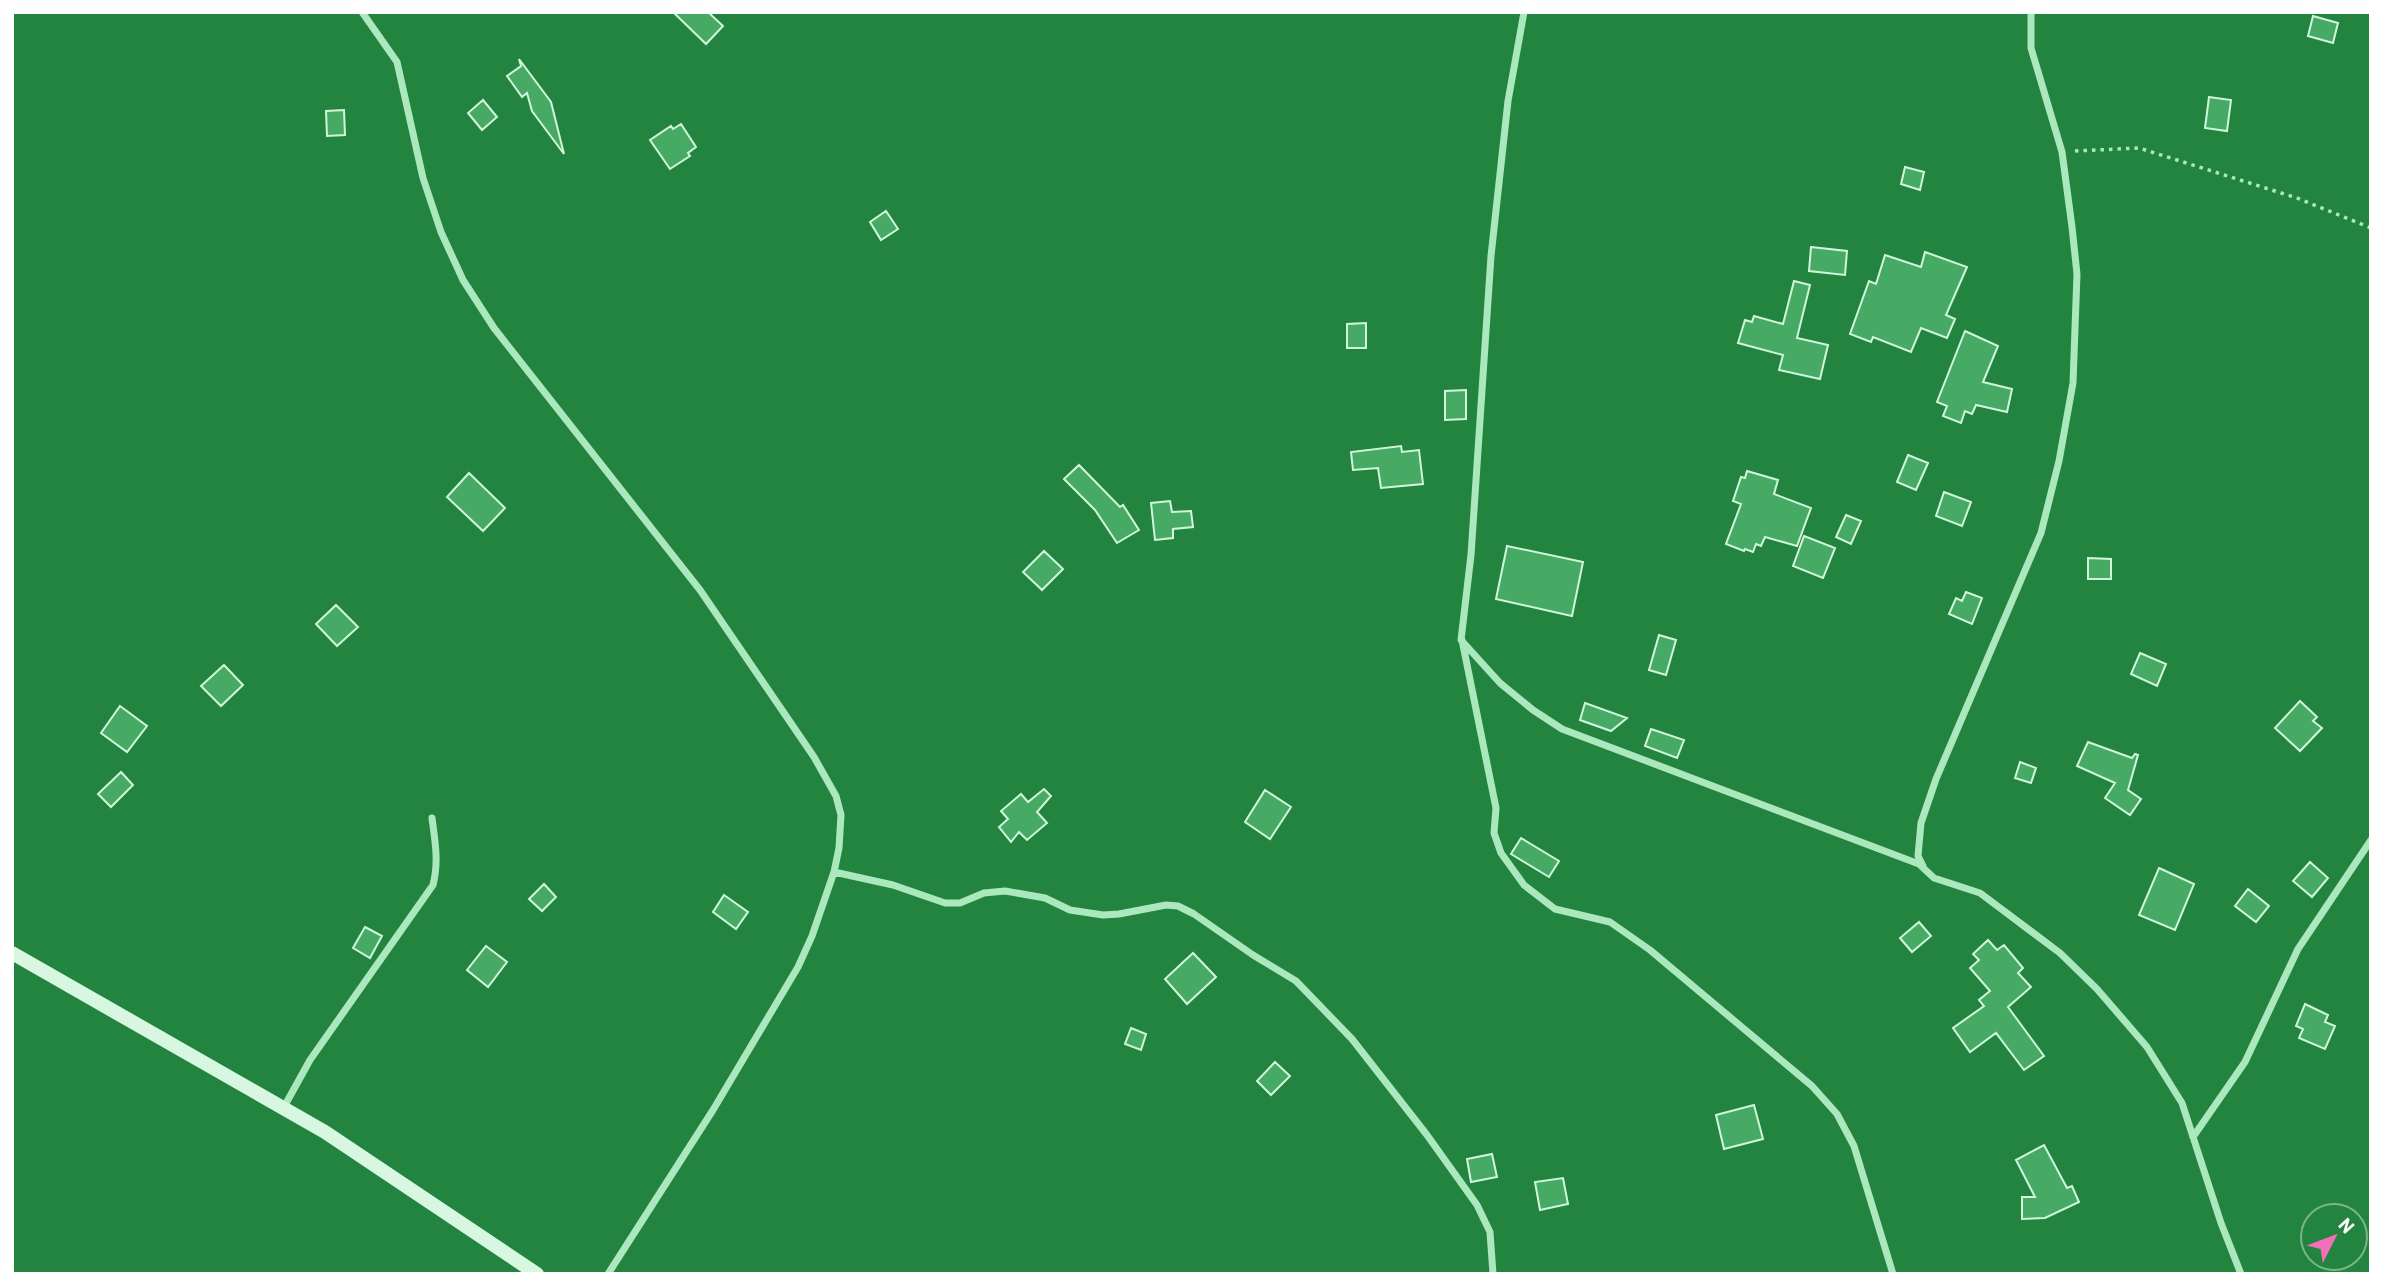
<svg xmlns="http://www.w3.org/2000/svg" width="2383" height="1286" viewBox="0 0 2383 1286" font-family="Barlow,sans-serif">
	<style>
		.building { fill: #47aa64; stroke: #d0f6db; stroke-width: 2 }
		.lines { fill: none; stroke-linecap: round; stroke-linejoin: round }
		.path { stroke: #ace8bd; stroke-width: 3.5; stroke-dasharray: 3.5 5; stroke-linecap: butt }
		.street { stroke: #ace8bd; stroke-width: 7 }
		.secondary { stroke: #d7f7e0; stroke-width: 14 }
	</style>
	<rect width="100%" height="100%" fill="#238440"/>
	<path class="building" d="M673 12H708L723 26 706 44Z
		M2313 16 2338 23 2333 43 2308 36Z
		M519 59 551 102 564 154 532 111 527 93 522 97 507 76 521 66Z
		M2209 97 2231 100 2227 131 2205 128Z
		M483 100 497 117 482 130 468 113Z
		M344 110 345 135 327 136 326 111Z
		M681 124 696 147 688 153 690 156 670 169 650 140 671 126 673 129Z
		M1905 167 1924 172 1920 190 1901 184Z
		M886 211 898 229 881 240 870 222Z
		M1811 247 1847 251 1845 275 1809 271Z
		M1925 252 1967 267 1946 315 1955 319 1947 338 1921 328 1911 352 1873 337 1871 342 1850 334 1869 281 1876 284 1885 255 1921 267Z
		M1794 281 1810 285 1797 338 1828 345 1820 379 1779 370 1783 355 1738 343 1745 320 1752 322 1754 316 1783 324Z
		M1366 323V348H1347V324Z
		M1965 331 1998 346 1983 382 2012 389 2007 412 1976 405 1972 414 1965 411 1961 423 1943 416 1947 406 1937 402Z
		M1466 390V419L1445 420V391Z
		M1401 446 1402 452 1419 450 1423 484 1381 488 1378 468 1353 470 1351 452Z
		M1908 455 1928 463 1916 490 1897 482Z
		M1079 465 1120 507 1123 505 1139 530 1117 543 1095 510 1064 479Z
		M1747 471 1778 480 1774 494 1811 508 1797 546 1765 537 1761 546 1756 544 1753 552 1745 549 1744 551 1726 544 1741 504 1733 501 1741 477 1745 478Z
		M469 473 505 508 483 531 447 497Z
		M1944 492 1971 502 1962 526 1936 516Z
		M1170 501 1172 512 1191 511 1193 527 1173 529V538L1155 540 1151 503Z
		M1846 515 1861 521 1851 544 1836 537Z
		M1804 536 1835 548 1823 578 1793 566Z
		M1507 546 1583 562 1572 616 1496 599Z
		M1044 551 1063 569 1042 590 1023 572Z
		M2088 558 2111 559V579H2088Z
		M1966 592 1982 598 1972 624 1949 614 1956 598 1962 601Z
		M336 605 358 627 337 646 316 624Z
		M1659 635 1676 640 1666 675 1649 670Z
		M2140 653 2166 664 2157 686 2131 674Z
		M224 665 243 685 221 706 201 686Z
		M2300 701 2317 717 2313 721 2322 728 2300 751 2275 728Z
		M1585 703 1627 718 1611 731 1580 720Z
		M120 706 147 726 127 752 101 733Z
		M1651 729 1684 740 1677 758 1645 746Z
		M2088 742 2132 758 2135 754 2138 755 2128 790 2141 799 2130 815 2105 798 2115 783 2077 766Z
		M2020 762 2036 768 2031 783 2015 778Z
		M121 772 133 785 111 807 98 794Z
		M1044 789 1051 796 1037 812 1047 823 1027 840 1019 832 1011 842 999 827 1008 819 1001 811 1021 794 1028 802Z
		M1265 790 1291 807 1270 839 1245 822Z
		M1521 838 1559 861 1549 877 1511 854Z
		M2310 862 2328 878 2312 897 2293 881Z
		M2159 868 2194 884 2175 930 2139 915Z
		M544 884 556 897 542 911 529 899Z
		M2248 889 2269 906 2256 922 2235 906Z
		M724 895 748 912 736 929 713 912Z
		M1919 922 1931 936 1912 952 1900 938Z
		M365 927 382 936 370 958 353 948Z
		M1988 940 1997 950 2004 945 2023 968 2018 973 2031 987 2008 1007 2044 1056 2024 1070 1996 1033 1970 1052 1953 1028 1984 1006 1979 1000 1990 991 1970 968 1979 960 1973 954Z
		M486 946 507 962 488 987 467 970Z
		M1193 953 1216 977 1187 1004 1165 979Z
		M2305 1004 2328 1015 2325 1022 2335 1026 2325 1049 2299 1038 2303 1029 2296 1026Z
		M1131 1028 1146 1034 1141 1050 1125 1044Z
		M1275 1062 1290 1076 1271 1095 1257 1081Z
		M1754 1105 1763 1139 1724 1149 1716 1115Z
		M2044 1145 2067 1188 2072 1186 2079 1202 2045 1218 2022 1219V1197H2035L2016 1160Z
		M1492 1154 1497 1177 1471 1182 1467 1159Z
		M1563 1178 1568 1204 1540 1210 1535 1182Z"/>
	<g class="lines">
		<path class="path" d="M2075 151 2139 148 2297 198 2371 228"/>
		<path class="street" d="M362 12 397 62 423 178 441 232 463 280 494 328 700 590 814 757 836 796 841 815 839 848 834 872 812 936 798 967 713 1110 608 1274
			M1524 12 1508 101 1491 256 1471 555 1461 640 1500 683 1533 710 1562 729 1919 864 1934 878 1980 893 2060 953 2097 989 2147 1047 2182 1103 2221 1223 2241 1274
			M1462 640 1496 808 1494 833 1501 853 1524 885 1555 909 1610 922 1650 950 1812 1086 1837 1114 1854 1146 1893 1274
			M1923 866 1918 856 1921 823 1936 779 2041 533 2059 461 2073 383 2077 274 2072 227 2062 152 2031 48V12
			M834 872 893 885 945 903H960L984 893 1005 891 1045 898 1070 910 1103 915 1119 914 1166 905 1178 906 1194 914 1253 955 1296 981 1352 1039 1427 1135 1477 1205 1490 1232 1493 1274
			M284 1107 310 1060 433 885C439 862 435 841 432 818
			M2193 1137 2245 1062 2298 949 2371 840"/>
		<path class="secondary" d="M12 953 325 1132 537 1274"/>
	</g>
	<rect width="2383" height="1286" fill="none" stroke="#ffffff" stroke-width="28"/>
	<g transform="translate(2334 1237) rotate(48)"><circle r="33" fill="#238440" stroke="#7bb58c" stroke-width="2"/>
	<path d="M0-5L12 26L0 18L-12 26Z" fill="#f36fb9"/>
	<text y="-10" font-size="19" font-weight="bold" text-anchor="middle" fill="#ffffff">N</text>
	</g>
</svg>
